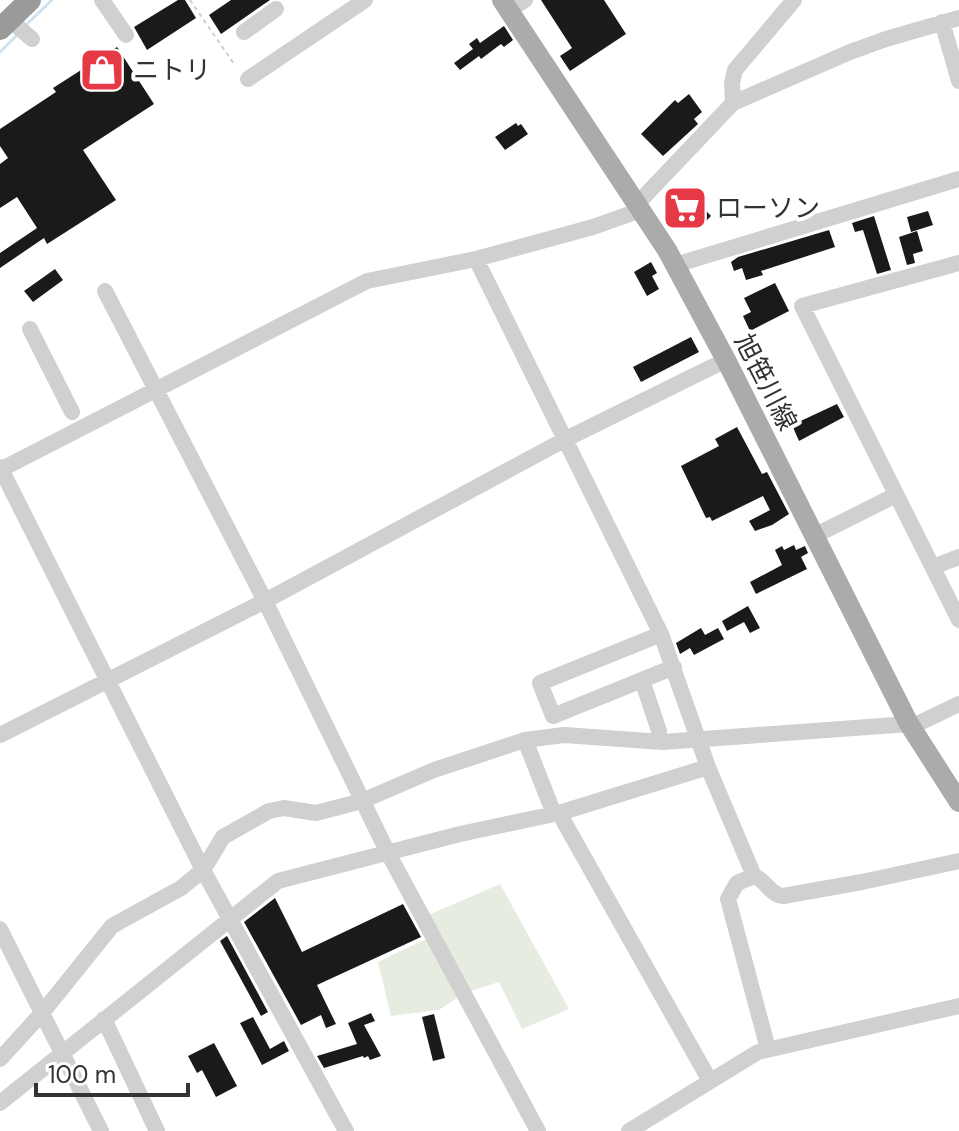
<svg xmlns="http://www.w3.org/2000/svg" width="959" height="1131" viewBox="0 0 959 1131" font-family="'DM Sans','Noto Sans JP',sans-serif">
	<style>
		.green { fill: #e6ecdf }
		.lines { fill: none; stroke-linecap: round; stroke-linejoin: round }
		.stream { stroke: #cfe2ee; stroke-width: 3 }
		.building { fill: #1a1a1a }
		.path { stroke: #cdcdcd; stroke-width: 2; stroke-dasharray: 4 4; stroke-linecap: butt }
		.minor { stroke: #d0d0d0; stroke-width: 16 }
		.major { stroke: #ababab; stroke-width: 20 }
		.highway { stroke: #9a9a9a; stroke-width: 22 }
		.labels { text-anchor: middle; stroke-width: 8; stroke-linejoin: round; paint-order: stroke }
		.poi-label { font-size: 26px; fill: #333; stroke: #fff; text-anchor: start }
		.street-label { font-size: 26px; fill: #333; stroke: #fff }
	</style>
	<rect width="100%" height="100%" fill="#fff"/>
	<path class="green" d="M500 884 569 1009 522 1029 499 982 468 992 426 916Z
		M428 938 460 996 439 1010 391 1016 378 962Z"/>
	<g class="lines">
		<path class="stream" d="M25 26 52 0
			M0 52 17 35"/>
	</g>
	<path class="building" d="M178 0H185L196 18 147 50 134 27Z
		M231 0H270L221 34 209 15Z
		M541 0H604L626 34 570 71 560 56 572 48Z
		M504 26 513 40 504 47 501 44 481 59 479 56 460 70 454 63 473 49 469 44 477 38 480 43Z
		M117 47 154 104 83 150 116 200 47 244 44 238 0 268V253L37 228 17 197 0 208V164L8 158 0 146V129L56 92 53 88Z
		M689 94 702 112 694 119 698 124 663 156 641 134 675 100 678 103Z
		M516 123 518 126 521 124 528 134 505 150 495 137Z
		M688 192 711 216 699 228 676 205Z
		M928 211 933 225 911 232 907 217Z
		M874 216 891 270 877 274 863 230 855 232 852 223Z
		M829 230 835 247 761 271 763 275 746 280 742 268 734 271 731 262 738 257Z
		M917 231 923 251 913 254 915 263 907 265 899 237Z
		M651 262 657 273 652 276 659 289 647 296 634 272Z
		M55 269 63 280 33 302 24 291Z
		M775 283 789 311 750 331 743 316 751 312 744 298Z
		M691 337 699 352 641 382 633 367Z
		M837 404 844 417 799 441 792 425Z
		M737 427 762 474 767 472 789 514 772 525 755 531 749 521 770 510 763 496 712 521 710 517 706 518 681 466 719 446 715 439Z
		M794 545 796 550 805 546 808 553 801 557 807 569 756 594 750 582 782 565 775 550 782 546 784 550Z
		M748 606 760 628 750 633 744 622 727 631 722 621Z
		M701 628 705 635 718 628 724 639 694 655 690 648 680 654 676 643Z
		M275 898 302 952 403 904 421 937 317 985 336 1024 326 1028 321 1015 301 1025 244 922Z
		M227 936 268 1012 261 1016 220 941Z
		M371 1013 375 1021 364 1025 381 1056 370 1060 368 1056 364 1058 363 1056 324 1068 317 1056 357 1044 348 1023Z
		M434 1014 445 1058 433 1061 422 1017Z
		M253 1017 270 1049 284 1041 289 1051 262 1065 240 1023Z
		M214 1043 237 1086 216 1097 202 1070 197 1073 188 1056Z"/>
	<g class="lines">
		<path class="path" d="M190 0 234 64"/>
		<path class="minor" d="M102 0 126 35
			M509 10 525 0
			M10 20 32 39
			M942 22 959 81
			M244 32 276 9
			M248 79 365 0
			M733 103 732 83 735 70 794 0
			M637 204 733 103 850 52 886 39 959 18
			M476 259 661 634 708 767 754 876C766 880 770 895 783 896L862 882 959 861
			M959 263 802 306 959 620
			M675 265 959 179
			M105 291 265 601 388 853 538 1131
			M30 329 72 412
			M0 467 203 870 346 1131
			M0 470 367 281 476 259 593 227 641 210
			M814 536 896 495
			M933 567 959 557
			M661 634 540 683 553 716 674 667
			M642 680 659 731
			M911 727 959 704
			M0 735 265 601 566 439 726 360
			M525 740 554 814
			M559 813 710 1081
			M754 876 737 883 728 899 768 1049
			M0 929 101 1131
			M104 1019 157 1131
			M0 1059 42 1013 112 926 181 888 203 870 223 837 269 811 284 808 316 813 362 801 434 770 525 740 564 735 663 742 909 724
			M0 1103 278 881 460 834 559 813 708 767
			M629 1131 758 1052 959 1006"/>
		<path class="major" d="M502 0 667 250 726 360 909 724 959 802"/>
		<path class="highway" d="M0 29 30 0"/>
	</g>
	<defs>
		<g id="shop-square" transform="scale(2.3)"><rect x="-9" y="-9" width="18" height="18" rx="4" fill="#e63946" stroke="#fff"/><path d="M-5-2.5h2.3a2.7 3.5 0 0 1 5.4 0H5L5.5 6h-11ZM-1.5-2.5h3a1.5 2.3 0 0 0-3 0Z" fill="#fff"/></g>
		<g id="supermarket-square" transform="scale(2.3)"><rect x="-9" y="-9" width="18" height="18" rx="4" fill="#e63946" stroke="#fff"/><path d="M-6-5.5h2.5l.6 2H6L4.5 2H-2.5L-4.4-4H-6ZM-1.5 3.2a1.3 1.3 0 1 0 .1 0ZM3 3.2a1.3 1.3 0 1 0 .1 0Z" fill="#fff"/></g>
	</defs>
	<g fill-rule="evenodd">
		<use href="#shop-square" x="102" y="70"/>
		<use href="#supermarket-square" x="685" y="208"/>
	</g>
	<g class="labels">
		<g class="poi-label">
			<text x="133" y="79">ニトリ</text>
			<text x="716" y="217">ローソン</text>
		</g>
		<g class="street-label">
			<text transform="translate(766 382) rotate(63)" y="9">旭笹川線</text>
		</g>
	</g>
	<path d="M36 1083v12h152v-12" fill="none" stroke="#333333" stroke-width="4"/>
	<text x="48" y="1083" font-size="24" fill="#333333" stroke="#ffffff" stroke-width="6" paint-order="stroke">100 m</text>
</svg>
